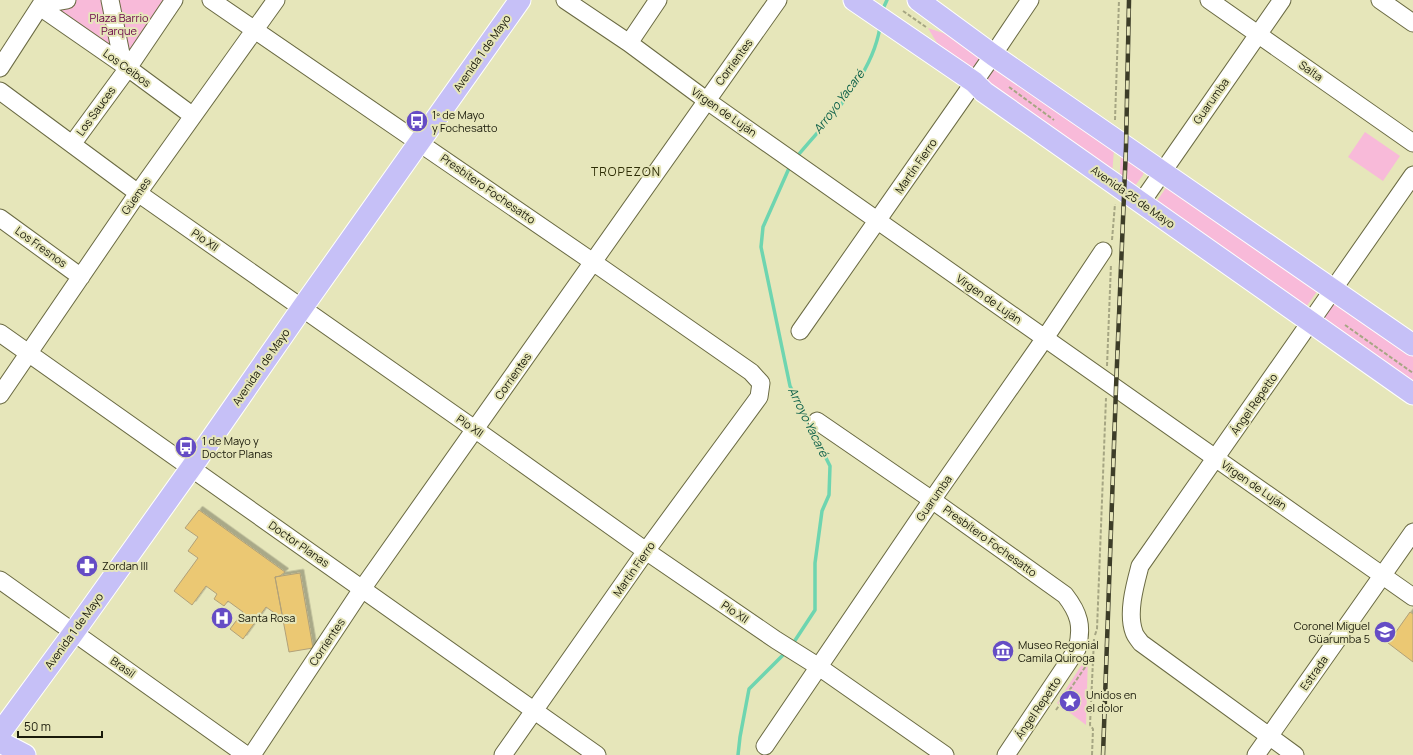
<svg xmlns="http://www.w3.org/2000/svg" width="1413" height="755" viewBox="0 0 1413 755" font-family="Manrope,sans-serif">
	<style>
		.green { fill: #f8bad9 }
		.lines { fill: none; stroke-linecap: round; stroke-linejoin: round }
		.stream { stroke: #6ed5b0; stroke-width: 3.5 }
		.building { fill: #ebc873; stroke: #b1a179; filter: url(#shadow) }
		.minor-casing { stroke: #6a6a43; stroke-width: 19 }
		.major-casing { stroke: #fff; stroke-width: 23 }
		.path { stroke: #a6a683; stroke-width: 2; stroke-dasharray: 4 2; stroke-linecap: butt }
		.minor { stroke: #fff; stroke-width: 17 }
		.major { stroke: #c6c0f7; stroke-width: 21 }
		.rail-casing { stroke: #3d3d28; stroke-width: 4.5 }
		.rail { stroke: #e6e6ba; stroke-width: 3; stroke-dasharray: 9; stroke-linecap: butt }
		.labels { text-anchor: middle; stroke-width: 4; stroke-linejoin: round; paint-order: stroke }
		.park-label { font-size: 11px; fill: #690547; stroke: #e6e6ba }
		.street-label { font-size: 11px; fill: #1a1a0a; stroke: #e6e6ba }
		.poi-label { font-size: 11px; fill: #1a1a0a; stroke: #e6e6ba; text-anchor: start }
		.water-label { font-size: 12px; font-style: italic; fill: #0d6149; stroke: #e6e6ba }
		.neighbourhood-label { font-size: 12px; letter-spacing: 1px; fill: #2f2e06; stroke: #e6e6ba }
	</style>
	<defs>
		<filter id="shadow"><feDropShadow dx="3.5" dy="-3.5" stdDeviation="0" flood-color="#0004"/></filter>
	</defs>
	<rect width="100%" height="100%" fill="#e6e6ba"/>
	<path class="green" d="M49 0H165L126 60 45 7Z
		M928 28 952 36 984 56 972 72 937 43Z
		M991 65 1114 149 1112 175 979 82Z
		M1365 132 1400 156 1383 181 1348 157Z
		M1121 152 1144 168 1143 175 1132 190 1119 185Z
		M1168 185 1318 290 1306 307 1156 202Z
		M1336 301 1413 355V385L1322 320Z
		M1088 655 1086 725 1057 703Z"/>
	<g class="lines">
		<path class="stream" d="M882 11 887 0
			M799 154C830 117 872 77 880 27
			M790 166 763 227 761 247 790 386 830 466 829 495 822 511 815 563V610L792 645
			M738 755 740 737 749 689 786 652"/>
	</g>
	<path class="building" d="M199 510 285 572 280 576 275 577 283 619 266 607 243 639 230 629 243 612 228 601 224 606 214 599 217 594 206 586 192 605 174 591 198 558 188 551 198 537 185 528Z
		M300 573 313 648 289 652 275 577Z
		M1410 612 1413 614V662L1388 643Z"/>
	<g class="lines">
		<g class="minor-casing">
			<path id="minor" d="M44 0 50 3 67 0
				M110 0 121 54 119 61
				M211 0 593 262 751 372 761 383 759 397 646 551 503 755
				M565 0 629 43 706 100 1413 597
				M1209 0 1413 143
				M1380 0 1413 23
				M40 7 128 68 193 116
				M629 43 658 0
				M0 68 44 0
				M0 91 138 193 476 430 646 551 776 640 819 667 945 755
				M73 143 128 68 174 0
				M1141 203 1282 0
				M0 218 81 277
				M800 331 993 55 1030 0
				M0 333 597 755
				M0 395 138 193 276 0
				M817 421 932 500 1065 595C1079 613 1083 626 1077 649L1006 755
				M0 580 246 755
				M765 746 932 500 1045 338 1103 251
				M252 755 362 589 778 0
				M1256 755 1413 532
				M1295 755 1141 643C1139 640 1135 636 1134 632 1127 613 1135 585 1140 566L1413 175"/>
		</g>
		<g class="major-casing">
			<path id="major" d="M854 0 974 82 984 92 1413 394
				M918 0 993 55 1413 345
				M0 733 74 632 191 468 302 308 520 0
				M0 742 25 755"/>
		</g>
		<path class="path" d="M903 11 926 27
			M1009 87 1054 120
			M1115 120 1119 0
			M1112 240 1115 204
			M1345 325 1413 373
			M1107 366 1111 264
			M1095 635 1097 629 1106 398
			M1056 710 1092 657
			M1092 755 1093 729 1090 725 1094 639"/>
		<use href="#minor" class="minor"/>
		<use href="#major" class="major"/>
		<g class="rail-casing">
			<path id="rail" d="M1103 755 1116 388 1126 147 1129 0"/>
		</g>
		<use href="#rail" class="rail"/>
	</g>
	<defs>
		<g id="bus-disc" transform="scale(1.15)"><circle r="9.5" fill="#654cc5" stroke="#e6e6ba"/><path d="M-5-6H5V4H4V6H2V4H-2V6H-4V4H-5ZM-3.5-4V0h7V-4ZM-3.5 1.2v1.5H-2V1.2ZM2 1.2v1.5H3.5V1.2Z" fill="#fff"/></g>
		<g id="pharmacy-disc" transform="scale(1.15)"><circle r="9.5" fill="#654cc5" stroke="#e6e6ba"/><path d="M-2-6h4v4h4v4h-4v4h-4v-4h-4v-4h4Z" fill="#fff"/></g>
		<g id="hospital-disc" transform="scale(1.15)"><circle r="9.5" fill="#654cc5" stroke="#e6e6ba"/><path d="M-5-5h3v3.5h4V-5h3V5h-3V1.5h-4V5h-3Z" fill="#fff"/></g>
		<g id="school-disc" transform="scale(1.15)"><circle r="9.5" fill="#654cc5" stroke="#e6e6ba"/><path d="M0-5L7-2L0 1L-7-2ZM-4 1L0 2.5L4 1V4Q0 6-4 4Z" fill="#fff"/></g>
		<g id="museum-disc" transform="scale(1.15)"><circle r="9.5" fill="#654cc5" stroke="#e6e6ba"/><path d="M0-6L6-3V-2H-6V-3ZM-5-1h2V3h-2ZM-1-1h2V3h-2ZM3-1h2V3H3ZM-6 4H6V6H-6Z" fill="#fff"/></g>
		<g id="sight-disc" transform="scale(1.15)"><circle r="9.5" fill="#654cc5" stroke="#e6e6ba"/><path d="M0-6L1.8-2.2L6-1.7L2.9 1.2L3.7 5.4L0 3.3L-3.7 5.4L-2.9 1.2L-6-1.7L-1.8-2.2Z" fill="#fff"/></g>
	</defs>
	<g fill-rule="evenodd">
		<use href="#bus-disc" x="417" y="121"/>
		<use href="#bus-disc" x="186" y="447"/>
		<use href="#pharmacy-disc" x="87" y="566"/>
		<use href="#hospital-disc" x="222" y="618"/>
		<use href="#school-disc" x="1385" y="632"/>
		<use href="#museum-disc" x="1003" y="651"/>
		<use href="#sight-disc" x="1070" y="701"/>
	</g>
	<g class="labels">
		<g class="park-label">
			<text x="119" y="22">Plaza Barrio<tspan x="119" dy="13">Parque</tspan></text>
		</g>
		<g class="street-label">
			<text transform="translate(482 53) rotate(-55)" y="4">Avenida 1 de Mayo</text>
			<text transform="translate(734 62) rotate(-54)" y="4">Corrientes</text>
			<text transform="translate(127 68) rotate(36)" y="4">Los Ceibos</text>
			<text transform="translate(1311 71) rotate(35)" y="4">Salta</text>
			<text transform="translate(1211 101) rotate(-55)" y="4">Guarumba</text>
			<text transform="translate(96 111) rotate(-54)" y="4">Los Sauces</text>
			<text transform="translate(724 112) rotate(35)" y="4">Virgen de Luján</text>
			<text transform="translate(916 166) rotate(-55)" y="4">Martín Fierro</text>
			<text transform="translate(488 189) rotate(35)" y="4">Presbítero Fochesatto</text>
			<text transform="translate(136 196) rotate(-55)" y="4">Güemes</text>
			<text transform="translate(1133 197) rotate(35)" y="4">Avenida 25 de Mayo</text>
			<text transform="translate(205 240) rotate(35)" y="4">Pio XII</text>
			<text transform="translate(41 247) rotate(36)" y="4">Los Fresnos</text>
			<text transform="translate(989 299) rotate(35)" y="4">Virgen de Luján</text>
			<text transform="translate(261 367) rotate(-55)" y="4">Avenida 1 de Mayo</text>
			<text transform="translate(513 376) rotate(-55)" y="4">Corrientes</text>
			<text transform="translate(1254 404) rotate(-55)" y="4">Ángel Repetto</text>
			<text transform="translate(470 426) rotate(35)" y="4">Pio XII</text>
			<text transform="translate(1254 485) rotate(35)" y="4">Virgen de Luján</text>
			<text transform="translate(934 498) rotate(-55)" y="4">Guarumba</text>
			<text transform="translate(990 541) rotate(36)" y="4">Presbítero Fochesatto</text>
			<text transform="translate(299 544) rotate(35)" y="4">Doctor Planas</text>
			<text transform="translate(634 569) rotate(-55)" y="4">Martín Fierro</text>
			<text transform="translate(735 612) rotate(34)" y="4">Pio XII</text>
			<text transform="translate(74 631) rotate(-54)" y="4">Avenida 1 de Mayo</text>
			<text transform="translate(327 642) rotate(-56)" y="4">Corrientes</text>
			<text transform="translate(123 667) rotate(35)" y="4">Brasil</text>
			<text transform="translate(1314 673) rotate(-55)" y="4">Estrada</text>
			<text transform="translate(1038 708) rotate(-56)" y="4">Ángel Repetto</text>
		</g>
		<g class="poi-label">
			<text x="432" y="119">1º de Mayo<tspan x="432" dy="13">y Fochesatto</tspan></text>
			<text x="202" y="445">1 de Mayo y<tspan x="202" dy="13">Doctor Planas</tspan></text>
			<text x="102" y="570">Zordan III</text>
			<text x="238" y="622">Santa Rosa</text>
			<text x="1370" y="630" text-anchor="end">Coronel Miguel<tspan x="1370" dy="13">Güarumba 5</tspan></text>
			<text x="1018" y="649">Museo Regonial<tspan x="1018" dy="13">Camila Quiroga</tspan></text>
			<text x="1086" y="699">Unidos en<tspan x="1086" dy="13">el dolor</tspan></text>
		</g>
		<g class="water-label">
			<text transform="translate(839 102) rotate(-53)" y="4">Arroyo Yacaré</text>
			<text transform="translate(808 422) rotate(64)" y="4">Arroyo Yacaré</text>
		</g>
		<g class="neighbourhood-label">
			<text x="626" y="176">TROPEZON</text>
		</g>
	</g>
	<path d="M18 731v6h84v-6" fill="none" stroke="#1a1a0a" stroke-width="2"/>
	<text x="24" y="731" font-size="12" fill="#1a1a0a" stroke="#e6e6ba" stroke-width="3" paint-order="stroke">50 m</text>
</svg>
